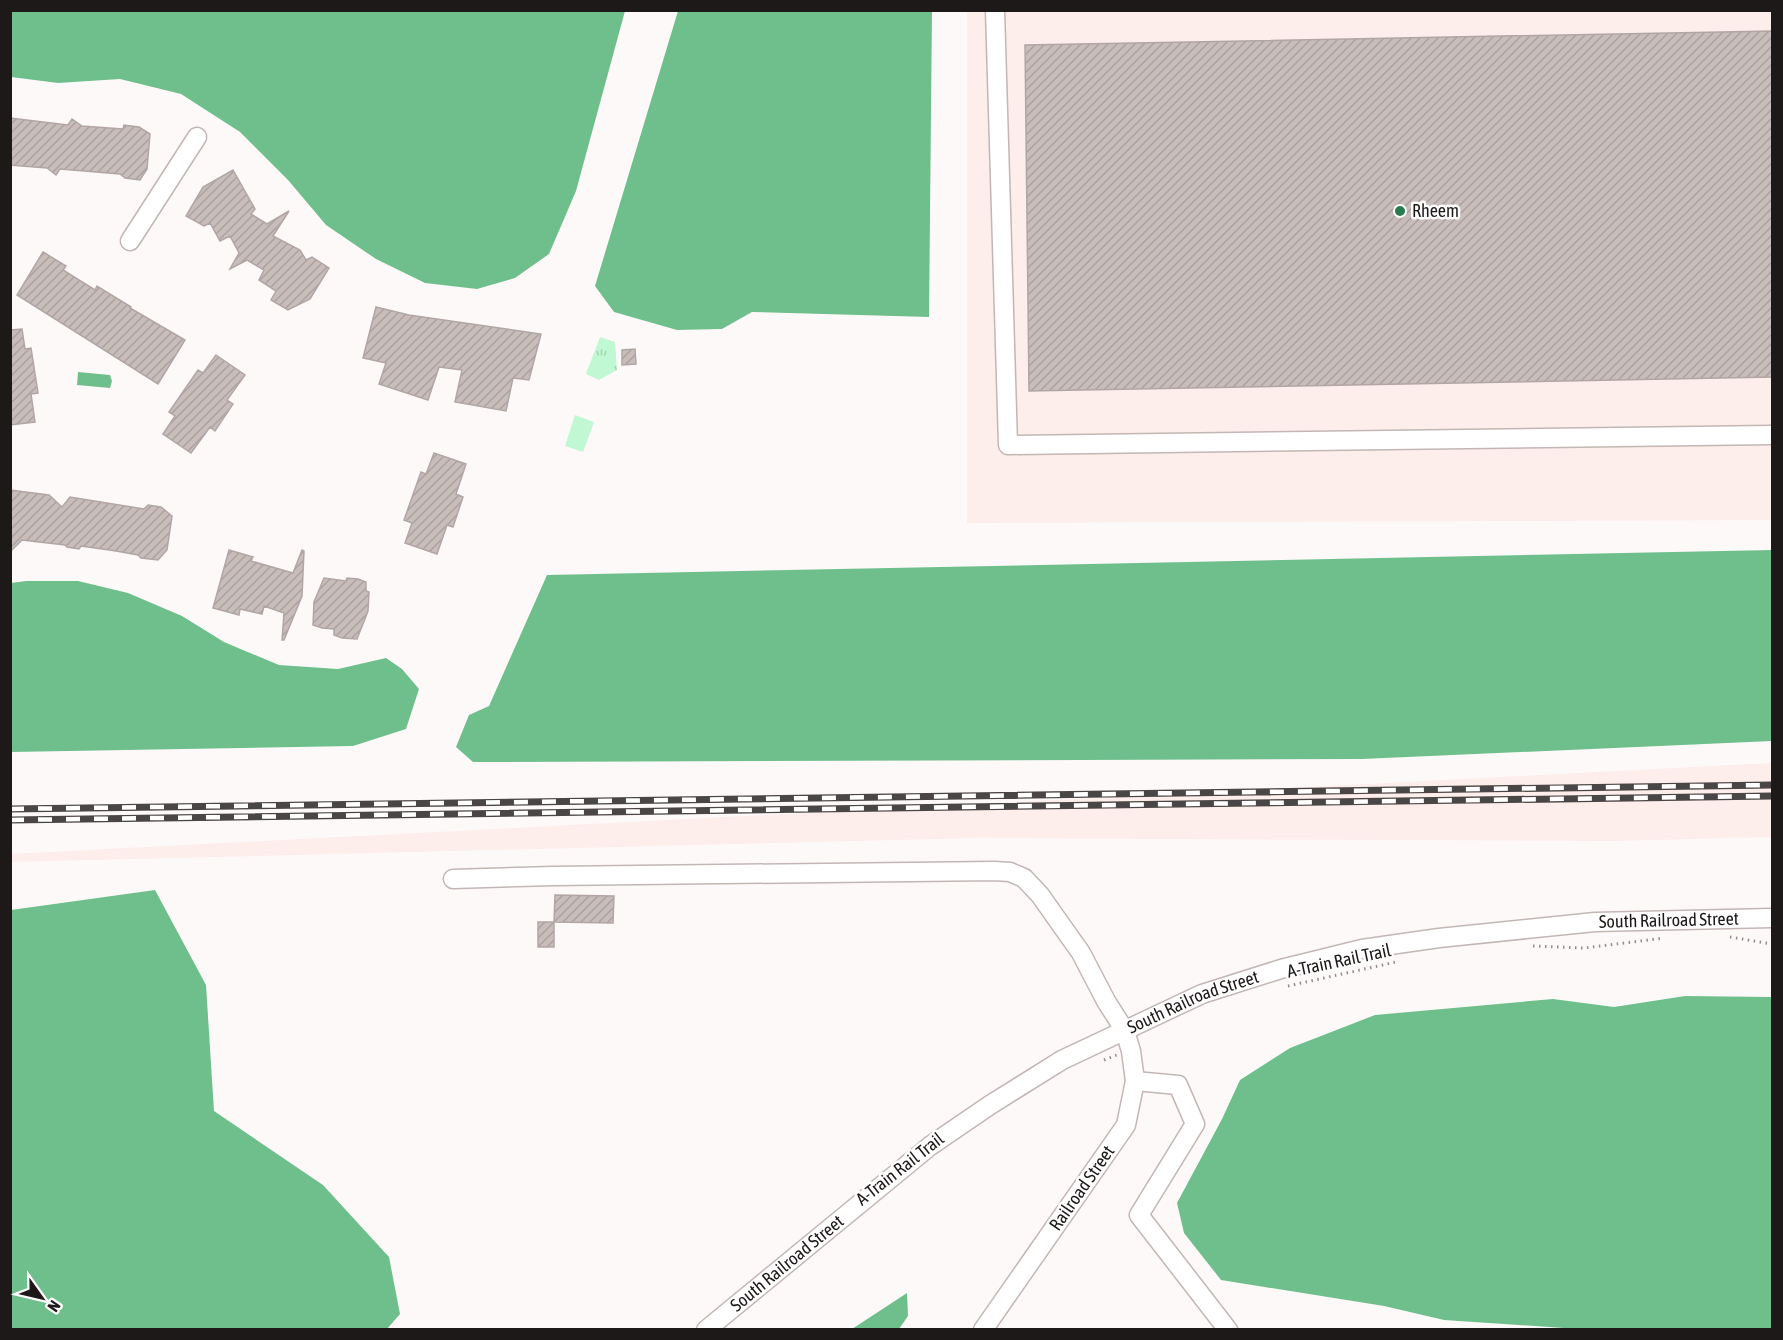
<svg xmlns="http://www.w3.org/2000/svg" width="1783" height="1340" viewBox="0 0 1783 1340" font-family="'Asap Condensed',sans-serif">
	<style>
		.built { fill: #fdedeb }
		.grass { fill: #bff8d2 }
		.park { fill: url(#park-tufts) }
		.water { fill: #6fbf8d }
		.building { fill: url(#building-hatch); stroke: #b1a6a4; stroke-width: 1.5 }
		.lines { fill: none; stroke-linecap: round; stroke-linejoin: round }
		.minor-casing { stroke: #c2b7b5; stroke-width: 21 }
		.path { stroke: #928e8d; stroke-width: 3; stroke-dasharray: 1.5 4.5; stroke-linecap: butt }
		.minor { stroke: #fff; stroke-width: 18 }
		.rail-casing { stroke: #4a4645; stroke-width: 7 }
		.rail { stroke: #fff; stroke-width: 4.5; stroke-dasharray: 14; stroke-linecap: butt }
		.poi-dot { fill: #277b4d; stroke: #fff; stroke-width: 2 }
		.labels { text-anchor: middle; stroke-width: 5; stroke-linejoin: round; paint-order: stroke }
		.poi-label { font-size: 18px; fill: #1d1918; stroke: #fff; text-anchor: start }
		.street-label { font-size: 18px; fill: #1d1918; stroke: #fff }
	</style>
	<defs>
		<pattern id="park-tufts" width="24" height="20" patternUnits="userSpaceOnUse" patternTransform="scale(1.5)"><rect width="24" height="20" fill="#bff8d2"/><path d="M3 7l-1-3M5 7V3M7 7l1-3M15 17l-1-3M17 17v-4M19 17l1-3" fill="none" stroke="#a4d4b4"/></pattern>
		<pattern id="building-hatch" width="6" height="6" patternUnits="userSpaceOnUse" patternTransform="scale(1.5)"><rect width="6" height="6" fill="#c8bdbb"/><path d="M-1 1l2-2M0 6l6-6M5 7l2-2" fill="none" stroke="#aba2a0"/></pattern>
	</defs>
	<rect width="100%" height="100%" fill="#fef9f9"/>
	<path class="built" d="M967 11H1772V520L967 523Z
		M1772 763V837L1610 841 976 838 11 862V854Z"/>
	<path class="grass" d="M575 415 594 422 583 452 565 446Z"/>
	<path class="park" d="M600 337 615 342 617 370 599 380 586 374Z"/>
	<path class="water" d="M11 10H624L625 11 576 191 549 254 515 278 477 289 425 283 376 259 326 225 288 180 240 132 181 94 120 79 58 83 11 77Z
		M678 11H932L929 317 752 312 722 329 677 330 614 312 595 286Z
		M78 372 110 375 112 381 110 388 77 385Z
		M1772 550V741L1362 759 473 762 456 747 469 715 489 706 547 575Z
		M26 581H78L128 593 182 616 224 642 279 665 338 669 386 658 402 669 419 689 406 729 353 746 11 752V583Z
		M155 890 206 985 214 1111 323 1185 389 1257 400 1314 387 1329H11V910Z
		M1685 996 1772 997V1329H1578L1444 1320 1384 1306 1221 1280 1184 1233 1177 1203 1222 1119 1240 1080 1290 1048 1375 1015 1553 999 1614 1007Z
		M907 1293 908 1316 899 1329H852Z"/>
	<path class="building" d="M1773 31V377L1029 391 1025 45Z
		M10 118 68 125 72 119 82 126 123 129 124 125 139 127 150 134 147 169 140 180 125 178 120 174 60 169 56 175 47 168 10 165Z
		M233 170 255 209 251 214 267 224 289 211 273 236 300 250 306 260 312 257 329 268 310 299 288 310 271 300 276 291 259 280 264 270 247 260 230 269 239 253 230 236 220 241 210 223 204 226 186 216 203 187Z
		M43 252 66 266 63 270 95 290 97 286 131 307 130 308 185 340 158 384 17 295Z
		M376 307 409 315 541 334 529 380 513 378 506 411 455 402 462 370 439 367 428 400 379 384 386 363 363 358Z
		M22 329 25 349 31 348 38 393 31 394 35 422 10 425V330Z
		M635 349 636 364 622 365V350Z
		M216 355 245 375 227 400 233 404 215 431 210 427 191 453 163 434 175 416 169 412 198 370 203 373Z
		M434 453 466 464 456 494 463 497 453 527 447 525 437 554 405 543 412 523 404 520 421 472 426 474Z
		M10 490 49 495 62 507 70 497 144 509 148 505 161 507 172 516 167 550 158 560 141 558 138 555 116 551 81 546 79 549 67 547 65 545 22 540 10 552Z
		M229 550 253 557 251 561 293 573 302 550 304 551 302 596 284 640H282L284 613 264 606 262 614 240 609 239 615 213 608Z
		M324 578 346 581 347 578 358 579 366 582V591L369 592 368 611 357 639 342 638 334 635V629L322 628 313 625 314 602Z
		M555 895 614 896 613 923 554 922Z
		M538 922H554V947H538Z"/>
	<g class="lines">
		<g class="minor-casing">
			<g id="minor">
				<path d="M995 10 1008 445 1772 435"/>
				<path d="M130 241 197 137"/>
				<path d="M453 879 553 876 994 871 1010 872 1024 878 1040 895 1081 953 1106 1001 1125 1031 1131 1051 1135 1081 1126 1125 983 1330"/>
				<path d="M1135 1081 1178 1085 1195 1124 1139 1215 1228 1330"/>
				<path id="s1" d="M706 1330 930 1146 990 1105 1062 1060 1202 994 1281 969 1362 949 1439 938 1595 922 1772 918"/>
			</g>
		</g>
		<path class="path" d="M1730 937 1772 944
			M1533 946 1584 948 1664 938
			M1288 986 1396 962
			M1104 1060 1117 1055"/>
		<use href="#minor" class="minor"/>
		<g class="rail-casing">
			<path id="rail" d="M10 809 1772 785
				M10 820 1772 796"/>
		</g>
		<use href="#rail" class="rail"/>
	</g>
	<circle class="poi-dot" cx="1400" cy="211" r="6"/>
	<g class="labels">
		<g class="poi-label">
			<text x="1412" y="217">Rheem</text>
		</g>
		<g class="street-label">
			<text dy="6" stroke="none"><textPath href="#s1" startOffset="1077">South Railroad Street</textPath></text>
			<text transform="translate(1339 961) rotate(-12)" y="6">A-Train Rail Trail</text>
			<text dy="6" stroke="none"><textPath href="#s1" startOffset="591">South Railroad Street</textPath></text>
			<text transform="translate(900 1169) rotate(-38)" y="6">A-Train Rail Trail</text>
			<text transform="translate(1082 1188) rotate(-55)" y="6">Railroad Street</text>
			<text dy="6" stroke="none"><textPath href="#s1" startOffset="105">South Railroad Street</textPath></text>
		</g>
	</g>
	<rect width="1783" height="1340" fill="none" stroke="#1d1918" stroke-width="24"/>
	<g transform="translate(42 1298) rotate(124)" stroke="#ffffff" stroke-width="4.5" paint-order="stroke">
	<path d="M0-4.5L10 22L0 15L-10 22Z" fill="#1d1918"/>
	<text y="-9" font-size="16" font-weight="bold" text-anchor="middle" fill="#1d1918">N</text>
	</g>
</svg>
